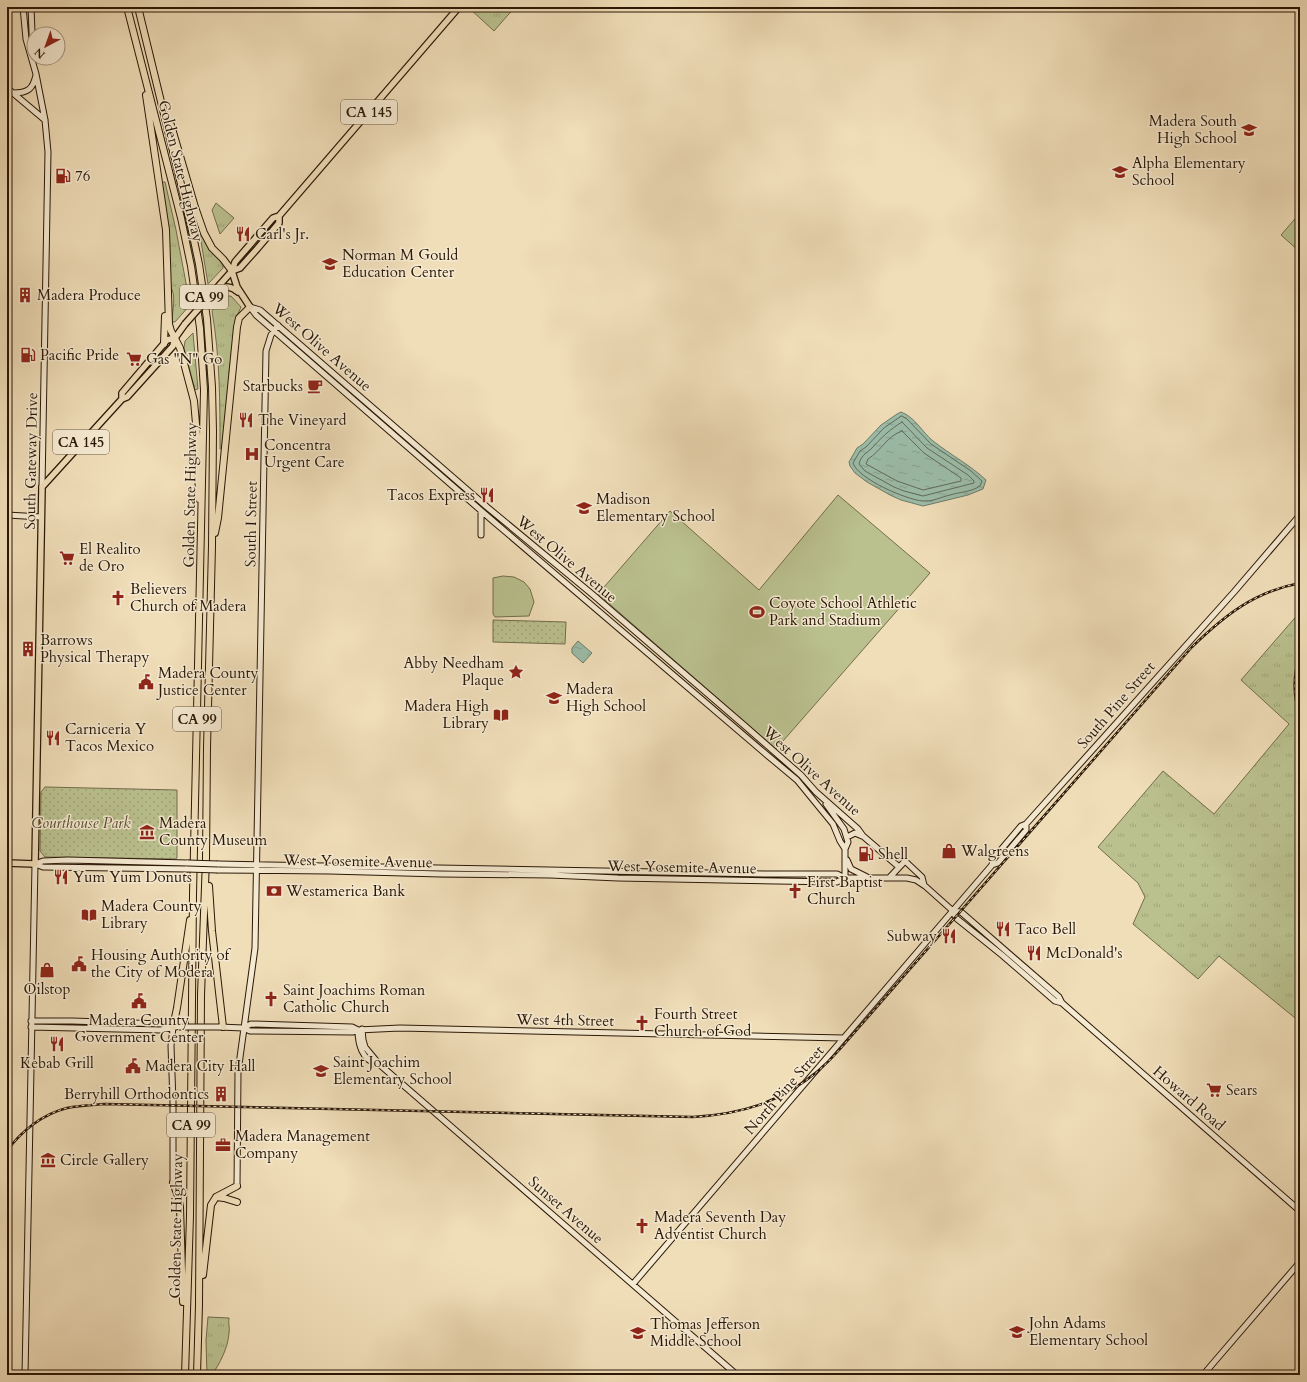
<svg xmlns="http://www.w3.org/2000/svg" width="1307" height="1382" viewBox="0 0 1307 1382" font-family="Cardo,serif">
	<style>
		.grass { fill: url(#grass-tufts); stroke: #726c4a }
		.park { fill: url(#park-dots); stroke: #726c4a }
		.pitch { fill: #bac18f; stroke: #726c4a }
		.water { fill: url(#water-ripples); stroke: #6e7b68 }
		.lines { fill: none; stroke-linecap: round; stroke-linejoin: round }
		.shore { stroke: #626a58; stroke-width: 1 }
		.secondary-casing { stroke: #2a1706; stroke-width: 7 }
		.primary-casing { stroke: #2a1706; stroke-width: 8 }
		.highway-casing { stroke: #2a1706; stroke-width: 8 }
		.secondary { stroke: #f5ead2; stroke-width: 5 }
		.primary { stroke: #f0deb9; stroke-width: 5.5 }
		.highway { stroke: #f0deb9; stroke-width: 6 }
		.rail-casing { stroke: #2a1706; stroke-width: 2.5 }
		.rail { stroke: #f5ead2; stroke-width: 1; stroke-dasharray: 3; stroke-linecap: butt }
		.secondary-bridge-casing { stroke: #2a1706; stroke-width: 7; stroke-linecap: butt }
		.primary-bridge-casing { stroke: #2a1706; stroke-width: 8; stroke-linecap: butt }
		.secondary-bridge { stroke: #f5ead2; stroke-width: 5 }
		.primary-bridge { stroke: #f0deb9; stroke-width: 5.5 }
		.labels { text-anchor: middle; stroke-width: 3; stroke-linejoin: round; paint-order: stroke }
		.shield { fill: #f5ead2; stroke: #675643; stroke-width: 1 }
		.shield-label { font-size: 14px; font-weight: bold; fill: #2a1706 }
		.poi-label { font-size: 15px; fill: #2a1706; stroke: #f5ead2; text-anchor: start }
		.street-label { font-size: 15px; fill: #2a1706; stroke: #f5ead2 }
		.park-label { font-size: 15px; font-style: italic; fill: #554a2f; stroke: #f5ead2 }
	</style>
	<defs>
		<pattern id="grass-tufts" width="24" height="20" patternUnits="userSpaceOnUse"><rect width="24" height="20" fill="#bac18f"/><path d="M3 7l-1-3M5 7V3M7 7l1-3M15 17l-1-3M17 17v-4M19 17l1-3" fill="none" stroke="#a0a57a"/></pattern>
		<pattern id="park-dots" width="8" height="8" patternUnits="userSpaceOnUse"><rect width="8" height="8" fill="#bac18f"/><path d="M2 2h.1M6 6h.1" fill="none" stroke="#a0a57a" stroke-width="1.8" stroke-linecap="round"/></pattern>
		<pattern id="water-ripples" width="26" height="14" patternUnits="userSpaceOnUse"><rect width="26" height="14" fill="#9bbdaa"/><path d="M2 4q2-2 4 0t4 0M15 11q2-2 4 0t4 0" fill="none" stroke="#86a291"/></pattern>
	</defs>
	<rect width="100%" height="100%" fill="#f0deb9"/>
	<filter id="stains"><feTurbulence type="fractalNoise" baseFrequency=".005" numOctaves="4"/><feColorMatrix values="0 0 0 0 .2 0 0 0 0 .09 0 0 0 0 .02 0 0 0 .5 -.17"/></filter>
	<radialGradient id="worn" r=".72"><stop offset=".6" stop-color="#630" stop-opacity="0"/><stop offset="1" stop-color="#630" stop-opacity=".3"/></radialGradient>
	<path class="grass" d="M468 7H515L494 31Z
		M162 182H165L176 230 189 299 190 305 175 322H172C172 311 177 295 170 286L168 231Z
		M216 203 234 218 220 234 212 210Z
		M200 235H203L223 264V268L208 284Z
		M224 296H231L241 307 237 316 233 356 230 364 229 372 230 377 223 449H220C220 403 220 357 212 311Z
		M193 333 198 389 195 390 184 348 185 341Z
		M1300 612V670L1298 693 1300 705V1022L1219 956 1198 979 1133 924 1145 897 1138 883 1098 847 1163 771 1214 814 1289 724 1241 680Z
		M208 1317 229 1318C228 1324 230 1328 229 1333 228 1348 220 1363 212 1375H207L206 1340Z"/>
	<path class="park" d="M493 620 566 622 565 644 493 642Z
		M45 787 177 790V858L175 859 45 857 40 851 41 792Z"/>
	<path class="pitch" d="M1300 213V252L1281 235Z
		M838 495 930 573 776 749 598 594 670 511 759 590Z
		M503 576 514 577 524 582 530 589 534 602 529 616 495 617 493 614V578Z"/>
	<path class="water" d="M901 412C915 417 922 432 933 441 951 455 970 465 986 480L983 489 968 495 923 506 901 500 890 495 867 482 855 473 850 466 849 462 857 448 863 444 881 425 897 414Z
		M578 641 592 653 583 663 572 653V648Z"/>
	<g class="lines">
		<path class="shore" d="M902 416 907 419 931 444 971 471 982 481 980 486C971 492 960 492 950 495 941 497 932 502 923 501 907 500 858 479 853 463L860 451 866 447 884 428Z
			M902 422 927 448 968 475 974 481V483L923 496 904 491 894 487 865 471 859 464C861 456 865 454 871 449 881 438 889 430 902 422Z
			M902 431 924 453 961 478V481L923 490 897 481 866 464 868 459C881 451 887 436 902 431Z"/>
		<g class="secondary-casing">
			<path id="secondary" d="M23 7 26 39 36 74 45 120 48 152 42 487
				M31 7 33 57
				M7 88 45 120
				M13 93C28 93 33 89 36 75
				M250 307 260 310 487 507 592 594 745 726 801 775 816 792 858 829 863 836 899 867
				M250 307 256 315 493 521 767 755 797 780 833 824 840 841 845 849
				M7 515 41 517
				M481 535V511
				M826 804 844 829 848 842 845 849V878
				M847 837 855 833 862 836
				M847 860 851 869 867 877
				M35 864 43 861 68 860 188 863
				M35 864 43 867 187 869
				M218 864 768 874H837L845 878H907L916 880 925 886 953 911 956 918 1002 955 1055 1001 1062 1003
				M992 865 993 859 1021 826 1026 824
				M218 870 329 871 441 874 550 875 618 878 837 882 845 878
				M890 877 905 861 922 877 924 885
				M953 911 961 912 1059 997 1062 1003 1300 1211
				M31 1021H72L163 1024 176 1027
				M31 1027 161 1030 172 1027
				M220 1027 243 1028 251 1024 352 1027 358 1030
				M243 1028 250 1031 353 1032 358 1030 400 1028 844 1038
				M362 1029 363 1040 365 1047 379 1064 432 1110 737 1375
				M358 1030C358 1044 362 1060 377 1064
				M173 1183V1102L171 1046 173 1027
				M237 1186 238 1072 255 948 266 351 271 335 278 325
				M633 1284 992 865 998 863 1026 830V824L1234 592 1300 515
				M25 1375 35 864
				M1203 1375 1300 1262"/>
		</g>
		<g class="primary-casing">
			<path id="primary" d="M232 271 240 268 257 249 279 223V216
				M232 271 237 287 250 307
				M216 289 232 271 235 262 273 218 279 216 459 7
				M217 289C226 286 231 286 238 292
				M122 399V393L167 340 175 338
				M7 863 35 864 42 487 122 399 127 397 173 346 175 338 185 324"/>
		</g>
		<g class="highway-casing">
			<path id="highway" d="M127 7 181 218 191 266 200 328 204 390 193 895 190 1216 185 1375
				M138 7 189 217 199 264 207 319 212 387 213 431 212 546 207 748 206 859 201 995 199 1305 197 1375
				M146 95 166 230 169 324 171 331 180 348 194 401 197 435 199 499
				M171 125 195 207 204 233 212 248 223 259 232 271
				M164 344 165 316
				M215 533 218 518 237 327 239 318 250 307
				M209 886 212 931 223 1027
				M173 1027 177 1008 190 920
				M173 1183 178 1196 180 1207 183 1302
				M216 1197 224 1198 237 1202
				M203 1275 211 1205 216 1197 237 1186"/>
		</g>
		<use href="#secondary" class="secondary"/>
		<use href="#primary" class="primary"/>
		<use href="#highway" class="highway"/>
		<g class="rail-casing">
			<path id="rail" d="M7 14V7
				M1300 655C1293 675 1293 696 1300 716
				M7 1151C21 1131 43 1114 67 1108 80 1105 93 1105 105 1104L693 1117C741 1114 780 1103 818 1071 826 1064 833 1057 840 1049L1192 647C1225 615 1254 592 1300 583"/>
		</g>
		<use href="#rail" class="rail"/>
		<g class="secondary-bridge-casing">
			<path id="secondary-bridge" d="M188 863 218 864
				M187 869 218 870
				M179 1027H219"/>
		</g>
		<g class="primary-bridge-casing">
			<path id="primary-bridge" d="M185 324 216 289"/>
		</g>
		<use href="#secondary-bridge" class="secondary-bridge"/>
		<use href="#primary-bridge" class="primary-bridge"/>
	</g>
	<defs>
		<g id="school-bare" transform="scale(1.2)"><path d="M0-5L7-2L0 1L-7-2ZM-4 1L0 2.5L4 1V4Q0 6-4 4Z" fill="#8f2418" stroke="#f5ead2" stroke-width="2.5" paint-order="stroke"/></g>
		<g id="fuel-bare" transform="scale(1.2)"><path d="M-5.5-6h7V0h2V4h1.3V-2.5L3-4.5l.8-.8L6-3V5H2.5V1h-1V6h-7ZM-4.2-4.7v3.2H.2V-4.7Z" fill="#8f2418" stroke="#f5ead2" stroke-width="2.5" paint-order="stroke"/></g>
		<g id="restaurant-bare" transform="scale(1.2)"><path d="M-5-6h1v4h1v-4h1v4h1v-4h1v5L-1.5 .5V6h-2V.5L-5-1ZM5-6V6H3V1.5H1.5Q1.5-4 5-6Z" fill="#8f2418" stroke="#f5ead2" stroke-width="2.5" paint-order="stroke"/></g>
		<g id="building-bare" transform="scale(1.2)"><path d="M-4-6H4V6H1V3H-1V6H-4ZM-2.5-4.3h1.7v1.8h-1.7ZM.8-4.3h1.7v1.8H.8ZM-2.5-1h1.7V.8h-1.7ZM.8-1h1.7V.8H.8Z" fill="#8f2418" stroke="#f5ead2" stroke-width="2.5" paint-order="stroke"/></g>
		<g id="supermarket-bare" transform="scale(1.2)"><path d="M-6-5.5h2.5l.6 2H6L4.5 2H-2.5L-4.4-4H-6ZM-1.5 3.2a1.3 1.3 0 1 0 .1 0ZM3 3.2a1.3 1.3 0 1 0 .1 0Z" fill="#8f2418" stroke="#f5ead2" stroke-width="2.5" paint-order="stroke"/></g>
		<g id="cafe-bare" transform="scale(1.2)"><path d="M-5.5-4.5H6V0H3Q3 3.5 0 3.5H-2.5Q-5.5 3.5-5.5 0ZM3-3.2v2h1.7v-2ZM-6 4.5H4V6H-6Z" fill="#8f2418" stroke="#f5ead2" stroke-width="2.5" paint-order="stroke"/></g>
		<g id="hospital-bare" transform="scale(1.2)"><path d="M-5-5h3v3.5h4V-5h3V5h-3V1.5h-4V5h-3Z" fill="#8f2418" stroke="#f5ead2" stroke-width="2.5" paint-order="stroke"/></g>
		<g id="church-bare" transform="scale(1.2)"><path d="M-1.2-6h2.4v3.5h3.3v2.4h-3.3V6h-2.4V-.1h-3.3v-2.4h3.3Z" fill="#8f2418" stroke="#f5ead2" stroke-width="2.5" paint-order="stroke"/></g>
		<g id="stadium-bare" transform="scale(1.2)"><path d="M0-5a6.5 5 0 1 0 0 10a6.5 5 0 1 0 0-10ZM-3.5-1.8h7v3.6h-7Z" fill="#8f2418" stroke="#f5ead2" stroke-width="2.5" paint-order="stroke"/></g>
		<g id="sight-bare" transform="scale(1.2)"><path d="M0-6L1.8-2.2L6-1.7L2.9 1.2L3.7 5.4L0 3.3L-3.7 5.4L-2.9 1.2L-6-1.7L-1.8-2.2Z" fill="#8f2418" stroke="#f5ead2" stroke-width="2.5" paint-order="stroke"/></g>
		<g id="civic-bare" transform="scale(1.2)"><path d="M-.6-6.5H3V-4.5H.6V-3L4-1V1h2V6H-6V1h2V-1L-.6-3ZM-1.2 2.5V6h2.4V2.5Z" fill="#8f2418" stroke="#f5ead2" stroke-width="2.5" paint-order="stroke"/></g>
		<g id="library-bare" transform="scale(1.2)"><path d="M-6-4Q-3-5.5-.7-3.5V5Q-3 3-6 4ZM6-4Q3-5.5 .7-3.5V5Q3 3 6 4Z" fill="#8f2418" stroke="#f5ead2" stroke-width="2.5" paint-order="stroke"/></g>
		<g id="museum-bare" transform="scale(1.2)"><path d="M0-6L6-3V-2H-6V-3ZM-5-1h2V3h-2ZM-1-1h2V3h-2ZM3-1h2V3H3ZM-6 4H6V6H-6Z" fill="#8f2418" stroke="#f5ead2" stroke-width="2.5" paint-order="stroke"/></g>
		<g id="shop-bare" transform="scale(1.2)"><path d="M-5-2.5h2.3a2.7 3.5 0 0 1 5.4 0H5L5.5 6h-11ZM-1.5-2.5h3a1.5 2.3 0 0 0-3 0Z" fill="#8f2418" stroke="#f5ead2" stroke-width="2.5" paint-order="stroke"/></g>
		<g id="bank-bare" transform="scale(1.2)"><path d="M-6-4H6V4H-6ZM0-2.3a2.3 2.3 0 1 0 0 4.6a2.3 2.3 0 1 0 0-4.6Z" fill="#8f2418" stroke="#f5ead2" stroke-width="2.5" paint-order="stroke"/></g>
		<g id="office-bare" transform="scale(1.2)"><path d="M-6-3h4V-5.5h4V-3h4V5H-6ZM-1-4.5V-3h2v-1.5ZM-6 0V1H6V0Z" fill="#8f2418" stroke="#f5ead2" stroke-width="2.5" paint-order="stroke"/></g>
	</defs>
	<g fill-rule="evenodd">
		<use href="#school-bare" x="1249" y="130"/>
		<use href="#school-bare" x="1120" y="172"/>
		<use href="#fuel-bare" x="63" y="176"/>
		<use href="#restaurant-bare" x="243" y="234"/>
		<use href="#school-bare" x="330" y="264"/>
		<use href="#building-bare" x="25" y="295"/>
		<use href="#fuel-bare" x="28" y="355"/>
		<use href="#supermarket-bare" x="134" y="359"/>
		<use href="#cafe-bare" x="315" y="386"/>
		<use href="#restaurant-bare" x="246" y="420"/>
		<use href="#hospital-bare" x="252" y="454"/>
		<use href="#restaurant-bare" x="487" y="495"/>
		<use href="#school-bare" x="584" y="508"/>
		<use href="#supermarket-bare" x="67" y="558"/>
		<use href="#church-bare" x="118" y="598"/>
		<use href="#stadium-bare" x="757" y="612"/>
		<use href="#building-bare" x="28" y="649"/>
		<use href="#sight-bare" x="516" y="672"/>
		<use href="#civic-bare" x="146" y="682"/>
		<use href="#school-bare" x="554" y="698"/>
		<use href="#library-bare" x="501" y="715"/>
		<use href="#restaurant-bare" x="53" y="738"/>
		<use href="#museum-bare" x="147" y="832"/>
		<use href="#shop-bare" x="949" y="851"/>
		<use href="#fuel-bare" x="866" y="854"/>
		<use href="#restaurant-bare" x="61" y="877"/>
		<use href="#bank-bare" x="274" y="891"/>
		<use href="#church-bare" x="795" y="891"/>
		<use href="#library-bare" x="89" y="915"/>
		<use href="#restaurant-bare" x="1003" y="929"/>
		<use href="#restaurant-bare" x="949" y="936"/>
		<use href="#restaurant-bare" x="1034" y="953"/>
		<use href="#civic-bare" x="79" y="964"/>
		<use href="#shop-bare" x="47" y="970"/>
		<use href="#church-bare" x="271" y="999"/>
		<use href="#civic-bare" x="139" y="1001"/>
		<use href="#church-bare" x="642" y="1023"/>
		<use href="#restaurant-bare" x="57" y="1044"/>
		<use href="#civic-bare" x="133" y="1066"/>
		<use href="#school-bare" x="321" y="1071"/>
		<use href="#supermarket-bare" x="1214" y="1090"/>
		<use href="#building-bare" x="221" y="1094"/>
		<use href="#office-bare" x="223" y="1145"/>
		<use href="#museum-bare" x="48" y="1160"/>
		<use href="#church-bare" x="642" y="1226"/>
		<use href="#school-bare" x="1017" y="1332"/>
		<use href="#school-bare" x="638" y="1333"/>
	</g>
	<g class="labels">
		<g class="shield">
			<rect x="341" y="100" width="56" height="24" rx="3"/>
			<rect x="180" y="285" width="48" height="24" rx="3"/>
			<rect x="53" y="430" width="56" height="24" rx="3"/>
			<rect x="173" y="707" width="48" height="24" rx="3"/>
			<rect x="167" y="1113" width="48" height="24" rx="3"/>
		</g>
		<g class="shield-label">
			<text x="369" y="117">CA 145</text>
			<text x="204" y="302">CA 99</text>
			<text x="81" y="447">CA 145</text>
			<text x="197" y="724">CA 99</text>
			<text x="191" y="1130">CA 99</text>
		</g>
		<g class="poi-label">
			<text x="1237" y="126" text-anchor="end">Madera South<tspan x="1237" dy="17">High School</tspan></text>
			<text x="1132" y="168">Alpha Elementary<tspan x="1132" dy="17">School</tspan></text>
			<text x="75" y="181">76</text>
			<text x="255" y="239">Carl's Jr.</text>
			<text x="342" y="260">Norman M Gould<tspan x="342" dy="17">Education Center</tspan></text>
			<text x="37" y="300">Madera Produce</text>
			<text x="40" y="360">Pacific Pride</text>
			<text x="146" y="364">Gas "N" Go</text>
			<text x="303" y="391" text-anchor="end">Starbucks</text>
			<text x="258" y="425">The Vineyard</text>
			<text x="264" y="450">Concentra<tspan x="264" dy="17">Urgent Care</tspan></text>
			<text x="475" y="500" text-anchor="end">Tacos Express</text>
			<text x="596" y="504">Madison<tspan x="596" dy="17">Elementary School</tspan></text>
			<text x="79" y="554">El Realito<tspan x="79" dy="17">de Oro</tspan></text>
			<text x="130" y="594">Believers<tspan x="130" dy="17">Church of Madera</tspan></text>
			<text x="769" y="608">Coyote School Athletic<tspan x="769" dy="17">Park and Stadium</tspan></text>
			<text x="40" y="645">Barrows<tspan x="40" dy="17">Physical Therapy</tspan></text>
			<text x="504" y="668" text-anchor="end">Abby Needham<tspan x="504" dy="17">Plaque</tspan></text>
			<text x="158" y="678">Madera County<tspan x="158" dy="17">Justice Center</tspan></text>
			<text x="566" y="694">Madera<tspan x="566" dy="17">High School</tspan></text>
			<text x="489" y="711" text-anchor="end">Madera High<tspan x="489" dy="17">Library</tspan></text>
			<text x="65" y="734">Carniceria Y<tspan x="65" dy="17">Tacos Mexico</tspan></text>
			<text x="159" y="828">Madera<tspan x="159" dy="17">County Museum</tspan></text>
			<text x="961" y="856">Walgreens</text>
			<text x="878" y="859">Shell</text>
			<text x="73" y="882">Yum Yum Donuts</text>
			<text x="807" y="887">First Baptist<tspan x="807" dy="17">Church</tspan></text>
			<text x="286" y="896">Westamerica Bank</text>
			<text x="101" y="911">Madera County<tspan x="101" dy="17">Library</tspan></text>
			<text x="1015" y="934">Taco Bell</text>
			<text x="937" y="941" text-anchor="end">Subway</text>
			<text x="1046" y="958">McDonald's</text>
			<text x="91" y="960">Housing Authority of<tspan x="91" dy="17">the City of Modera</tspan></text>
			<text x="47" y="994" text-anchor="middle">Oilstop</text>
			<text x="283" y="995">Saint Joachims Roman<tspan x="283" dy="17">Catholic Church</tspan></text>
			<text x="654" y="1019">Fourth Street<tspan x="654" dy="17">Church of God</tspan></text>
			<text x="139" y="1025" text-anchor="middle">Madera County<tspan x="139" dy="17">Government Center</tspan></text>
			<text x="333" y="1067">Saint Joachim<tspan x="333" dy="17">Elementary School</tspan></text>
			<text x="57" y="1068" text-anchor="middle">Kebab Grill</text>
			<text x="145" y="1071">Madera City Hall</text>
			<text x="1226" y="1095">Sears</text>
			<text x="209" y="1099" text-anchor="end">Berryhill Orthodontics</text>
			<text x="235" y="1141">Madera Management<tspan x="235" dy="17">Company</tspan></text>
			<text x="60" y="1165">Circle Gallery</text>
			<text x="654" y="1222">Madera Seventh Day<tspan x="654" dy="17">Adventist Church</tspan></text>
			<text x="1029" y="1328">John Adams<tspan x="1029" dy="17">Elementary School</tspan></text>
			<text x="650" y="1329">Thomas Jefferson<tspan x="650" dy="17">Middle School</tspan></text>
		</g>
		<g class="street-label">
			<text transform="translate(181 171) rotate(76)" y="5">Golden State Highway</text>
			<text transform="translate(322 347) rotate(41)" y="5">West Olive Avenue</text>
			<text transform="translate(31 461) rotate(-89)" y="5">South Gateway Drive</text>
			<text transform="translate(190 495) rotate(-89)" y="5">Golden State Highway</text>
			<text transform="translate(251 524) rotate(-89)" y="5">South I Street</text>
			<text transform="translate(567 559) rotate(40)" y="5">West Olive Avenue</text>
			<text transform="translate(1116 705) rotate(-49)" y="5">South Pine Street</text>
			<text transform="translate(812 771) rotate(42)" y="5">West Olive Avenue</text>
			<text transform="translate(358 861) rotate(1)" y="5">West Yosemite Avenue</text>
			<text transform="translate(682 867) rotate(1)" y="5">West Yosemite Avenue</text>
			<text transform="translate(565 1020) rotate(1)" y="5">West 4th Street</text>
			<text transform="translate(784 1090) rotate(-49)" y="5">North Pine Street</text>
			<text transform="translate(1189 1098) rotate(41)" y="5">Howard Road</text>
			<text transform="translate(566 1210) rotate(41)" y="5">Sunset Avenue</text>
			<text transform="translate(176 1226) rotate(-89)" y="5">Golden State Highway</text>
		</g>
		<g class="park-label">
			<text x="81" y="828">Courthouse Park</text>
		</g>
	</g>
	<rect width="1307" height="1382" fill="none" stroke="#f0deb9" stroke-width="24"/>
	<rect x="8" y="8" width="1291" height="1366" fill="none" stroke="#2a1706" stroke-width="2"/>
	<rect x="12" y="12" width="1283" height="1358" fill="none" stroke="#2a1706"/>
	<g transform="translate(46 46) rotate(221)"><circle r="19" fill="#f5ead2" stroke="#a49680"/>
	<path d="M0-3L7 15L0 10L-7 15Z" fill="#8f2418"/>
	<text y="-6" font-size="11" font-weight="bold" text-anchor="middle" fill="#2a1706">N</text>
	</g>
	<rect width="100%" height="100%" filter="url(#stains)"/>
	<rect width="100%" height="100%" fill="url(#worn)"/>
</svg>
